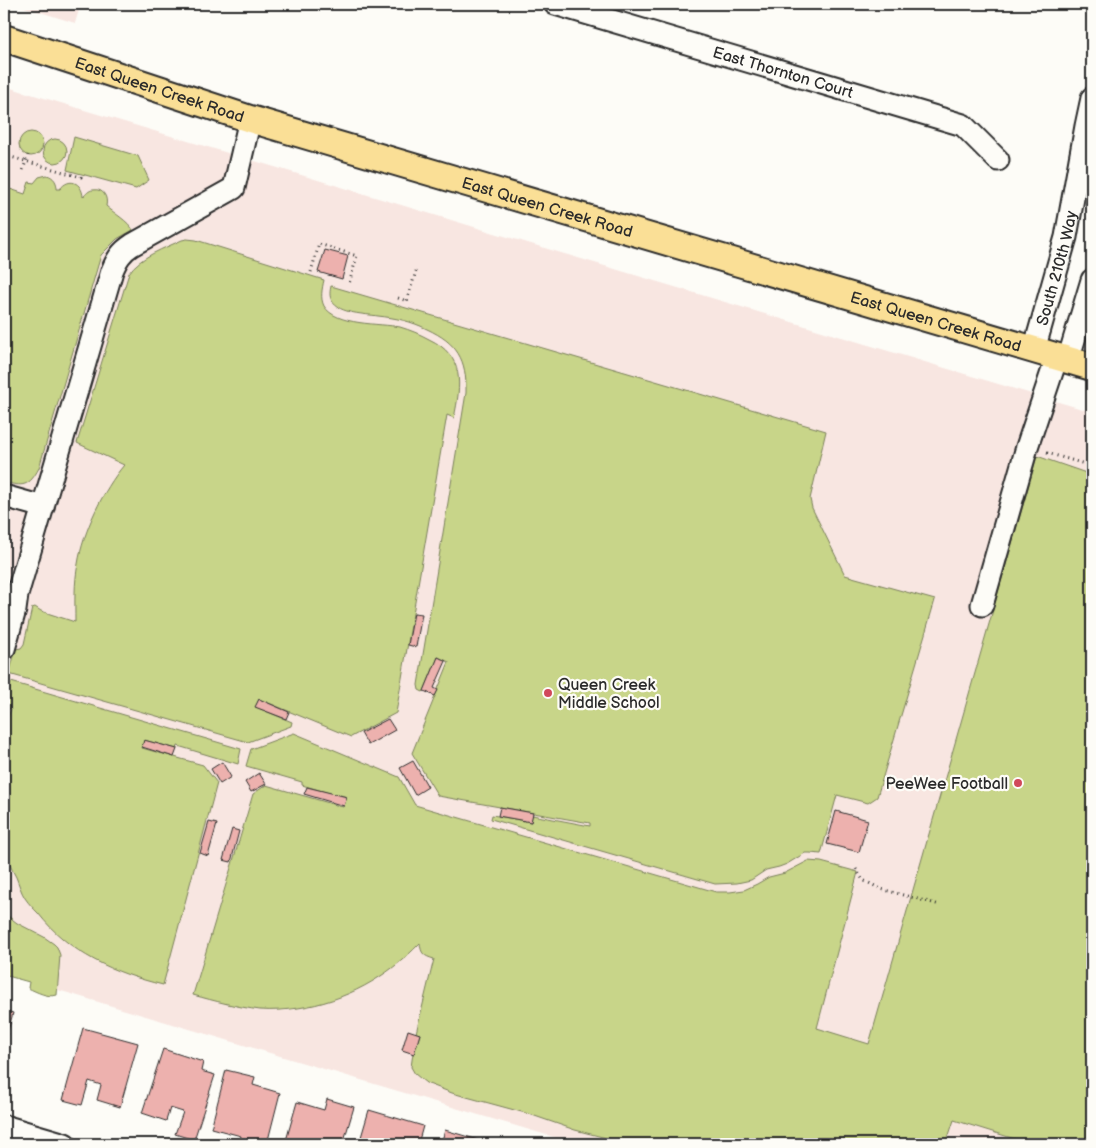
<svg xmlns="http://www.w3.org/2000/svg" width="1096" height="1148" viewBox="0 0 1096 1148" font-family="'Balsamiq Sans',sans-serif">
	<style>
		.built { fill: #f8e6e1 }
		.green { fill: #c8d589; stroke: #7a805a }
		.building { fill: #edb1ae; stroke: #2b2b2b }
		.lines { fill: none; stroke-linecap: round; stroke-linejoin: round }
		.minor-casing { stroke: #2b2b2b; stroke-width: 25 }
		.major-casing { stroke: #2b2b2b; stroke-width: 30 }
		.path { stroke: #2b2b2b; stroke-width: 3; stroke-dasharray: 1 4; stroke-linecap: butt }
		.minor { stroke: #fdfcf7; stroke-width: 21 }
		.major { stroke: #fadf96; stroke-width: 26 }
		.poi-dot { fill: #d1495b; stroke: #fdfcf7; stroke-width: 2 }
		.labels { text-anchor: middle; stroke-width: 4.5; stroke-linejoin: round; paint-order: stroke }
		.street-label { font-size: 16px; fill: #2b2b2b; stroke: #fdfcf7 }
		.poi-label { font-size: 16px; fill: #2b2b2b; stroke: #fdfcf7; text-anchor: start }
	</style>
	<rect width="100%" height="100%" fill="#fdfcf7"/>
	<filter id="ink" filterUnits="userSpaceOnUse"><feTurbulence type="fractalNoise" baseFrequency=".02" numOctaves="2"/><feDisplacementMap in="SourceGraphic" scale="10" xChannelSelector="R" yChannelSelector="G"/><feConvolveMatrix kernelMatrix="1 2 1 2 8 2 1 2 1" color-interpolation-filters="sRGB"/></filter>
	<g filter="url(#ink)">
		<path class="built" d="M15 4H81L75 23Z
			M4 86 1092 412V1144H577L4 974Z"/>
		<path class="green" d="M19 144a12 12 0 1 1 24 0a12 12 0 1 1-24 0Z
			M74 137 138 156 149 180 136 189 67 170Z
			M43 151a12 12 0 1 1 24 0a12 12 0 1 1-24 0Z
			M47 175C54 177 57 182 57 189H60C69 177 82 182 83 197 86 194 89 190 93 190 104 188 108 198 106 206 115 214 128 221 133 230L117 239 101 255 39 468C29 487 23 487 4 482V182L8 183 7 188 25 194 29 182 34 183 39 177Z
			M187 239 196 240 324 280C322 289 320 298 324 306 336 326 380 323 400 327 410 330 420 334 429 339 465 356 461 385 454 418L447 415 396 713 351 737 259 699 256 707 292 722 291 726 248 742 9 674 16 649 21 648 24 644 32 608 35 607 41 611 75 622C75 602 74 583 78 564 83 532 103 490 124 465L77 443 129 273C139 257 165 248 182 240Z
			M331 286 826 431 810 499 812 508 845 575 935 600 877 797 868 803 837 795 821 854 810 853H805L787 864 779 867 766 870 751 880 737 883 715 884 491 819 492 815 531 822 532 815 590 826V823L438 796 412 753 449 662 438 657 424 691 423 692 419 690 418 685 466 393C467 359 457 343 427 329 411 321 396 318 378 316 366 314 339 314 332 301 329 296 330 291 331 286Z
			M1037 456 1092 475V1144H1031L954 1120 946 1144H630L575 1130 529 1114 452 1093 426 1083 415 1074 411 1067 413 1053H414L420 1034 416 1033 434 959C424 956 421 954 420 943 387 978 345 1001 298 1008 285 1010 272 1011 260 1010 237 1007 215 1001 193 995L253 794 266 785 343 807 347 797 340 795 339 796 302 785V782L246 766 251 749 294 733 399 777 415 805 716 892H730L744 890 757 884 769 877 785 873 808 861 821 862 858 872 817 1028 869 1044Z
			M11 682 241 749 238 764 178 746 177 749 144 740 142 748 203 765 217 783 163 985C114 973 70 954 38 913 34 909 29 904 25 898 21 892 19 884 16 877 11 868 7 859 4 849V728L11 709 4 707V702Z
			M4 913 17 923 44 937 54 944 57 947 60 955 57 995C48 998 37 992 28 988L29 982 4 975Z"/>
		<path class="building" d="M325 250 348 256 342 279 318 272Z
			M414 613 422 614 416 647 408 645Z
			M438 657 446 661 434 688 438 690 435 696 424 691Z
			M259 699 289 712 286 719 255 707Z
			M388 719 395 730 368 745 361 733Z
			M144 740 177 749 174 757 142 747Z
			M413 761 428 787 415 795 400 768Z
			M222 762 231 777 220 784 211 769Z
			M259 773 266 784 251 792 245 782Z
			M307 787 347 797 344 806 304 794Z
			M500 807 533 813 531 822 498 816Z
			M836 811 868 820 859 852 827 844Z
			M209 822 217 824 208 856 200 853Z
			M232 829 239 831 231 862 223 860Z
			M4 1010 13 1013 4 1045Z
			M83 1028 138 1043 120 1107 97 1100 101 1085 89 1081 82 1105 63 1100Z
			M408 1030 420 1034 414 1054 402 1050Z
			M163 1049 203 1062 201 1071 215 1075 194 1140 175 1134 183 1112 170 1108 166 1121 142 1113Z
			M226 1070 255 1077 253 1085 280 1093 267 1144H239L241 1136 211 1128Z
			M327 1099 354 1107 343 1144H285L297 1102 324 1110Z
			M369 1110 423 1126 418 1144H359Z
			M445 1130 492 1144H441Z"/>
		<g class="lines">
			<g class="minor-casing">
				<g id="minor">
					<path id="s1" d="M555 4 963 125 998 160"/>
					<path id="s2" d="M1034 350 1066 237 1086 126 1092 98"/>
					<path d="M1068 360 1092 280"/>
					<path d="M4 496 43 507"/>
					<path d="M982 605 1027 447 1057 357"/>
					<path d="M4 649 15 610 17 595 112 271C117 259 121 252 132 245L234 188 250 119"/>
					<path d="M4 1126 65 1144"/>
				</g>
			</g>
			<g class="major-casing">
				<g id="major">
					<path id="s3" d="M4 38 250 119 1092 367"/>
				</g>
			</g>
			<path class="path" d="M4 155 81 177 82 174
				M23 170 28 155
				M311 272 319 244 357 256 349 284
				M398 298 407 301 417 268
				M1047 453 1092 466
				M4 678 9 680
				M856 869 863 880 881 889 940 905"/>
			<use href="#minor" class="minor"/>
			<use href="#major" class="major"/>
		</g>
	</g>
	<g class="poi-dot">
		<circle cx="548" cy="693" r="5"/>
		<circle cx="1018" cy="783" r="5"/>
	</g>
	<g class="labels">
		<g class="street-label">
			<text dy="6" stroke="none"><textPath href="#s1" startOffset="238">East Thornton Court</textPath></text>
			<text dy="6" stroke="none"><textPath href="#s3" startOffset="164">East Queen Creek Road</textPath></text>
			<text dy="6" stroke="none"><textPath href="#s3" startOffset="569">East Queen Creek Road</textPath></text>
			<text dy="6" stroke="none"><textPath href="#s2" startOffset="85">South 210th Way</textPath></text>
			<text dy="6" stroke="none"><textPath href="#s3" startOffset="974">East Queen Creek Road</textPath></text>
		</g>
		<g class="poi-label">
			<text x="558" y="690">Queen Creek<tspan x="558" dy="18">Middle School</tspan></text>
			<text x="1008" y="789" text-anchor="end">PeeWee Football</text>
		</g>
	</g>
	<rect width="1096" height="1148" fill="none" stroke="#fdfcf7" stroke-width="20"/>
	<rect x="10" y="10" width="1076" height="1128" fill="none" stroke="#2b2b2b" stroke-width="2" filter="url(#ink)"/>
</svg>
